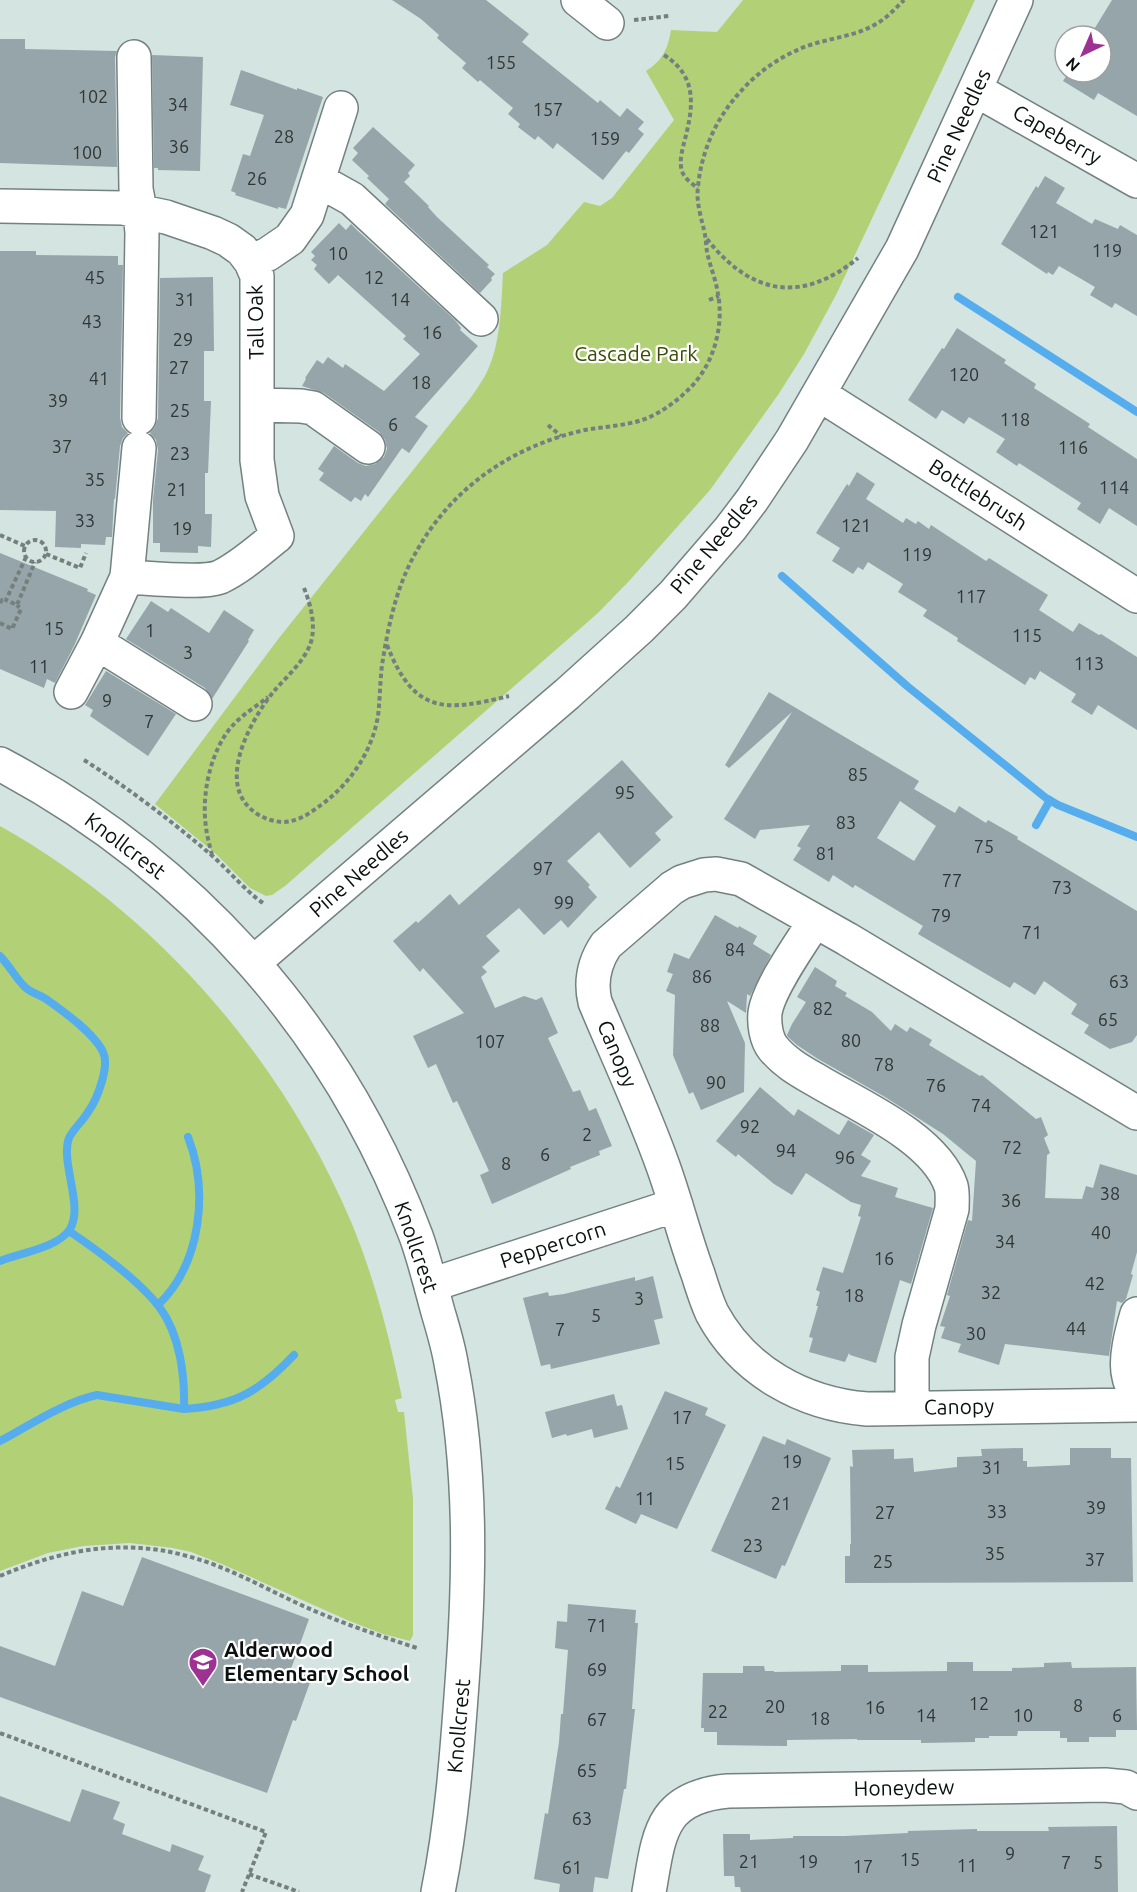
<svg xmlns="http://www.w3.org/2000/svg" width="1137" height="1892" viewBox="0 0 1137 1892" font-family="Ubuntu,sans-serif">
	<style>
		.green { fill: #b2d177 }
		.lines { fill: none; stroke-linecap: round; stroke-linejoin: round }
		.stream { stroke: #55adee; stroke-width: 8 }
		.building { fill: #96a5a9; fill-rule: evenodd }
		.minor-casing { stroke: #738280; stroke-width: 36 }
		.path { stroke: #74807e; stroke-width: 4; stroke-dasharray: 4.5 3; stroke-linecap: butt }
		.minor { stroke: #fff; stroke-width: 33 }
		.labels { text-anchor: middle; stroke-width: 4.5; stroke-linejoin: round; paint-order: stroke }
		.number-label { font-size: 18px; fill: #2e3636 }
		.street-label { font-size: 21px; fill: #0b1110; stroke: #fff }
		.park-label { font-size: 21px; fill: #394c03; stroke: #fff }
		.poi-label { font-size: 21px; font-weight: bold; fill: #0b1110; stroke: #fff; text-anchor: start }
	</style>
	<rect width="100%" height="100%" fill="#d3e4e1"/>
	<path class="green" d="M743 0H975L836 295 804 354 778 395 710 490 630 580 598 613 285 886 272 895 266 896 250 888 216 854 155 804 279 638 469 400C475 392 480 384 485 376 501 346 501 306 503 273L547 245 584 202 600 206 612 198 674 120 646 71C662 61 668 49 671 30L717 32Z
		M0 826C157 914 282 1058 352 1224 375 1280 390 1339 402 1398L395 1400 398 1412H404L413 1498V1635L410 1641 383 1634 347 1620 224 1565 191 1552 173 1548 130 1543 83 1546 48 1553 0 1571Z"/>
	<g class="lines">
		<path class="stream" d="M958 297 1137 412
			M782 576 907 686 1046 798 1058 805 1137 837
			M1036 825 1050 800
			M0 956C10 966 16 979 26 988 32 993 40 995 46 999 63 1011 94 1033 103 1052 110 1066 97 1100 88 1112 83 1121 73 1129 69 1138 60 1162 84 1206 70 1229 58 1248 20 1253 0 1261
			M69 1231C97 1250 140 1281 160 1308 180 1335 185 1376 184 1409
			M158 1305C201 1264 209 1191 188 1137
			M0 1441C30 1425 64 1402 97 1395L184 1409C235 1406 260 1391 294 1355"/>
	</g>
	<path class="building" d="M392 0H486L529 34 522 42 598 103 600 100 620 117 627 108 644 122 638 129 644 134 629 153 626 151 603 180 557 143 553 149 538 136 535 140 518 127 520 124 508 114 513 108 480 80 478 82 462 68 466 63 437 38 439 35 421 19Z
		M1112 0H1137V116L1098 93 1094 100 1063 81 1069 72H1101V36H1090Z
		M0 39H25V49L117 51 115 57 117 167 0 163Z
		M152 55 203 57 200 171 158 170V168H154Z
		M241 70 297 90V88L323 97 286 209 278 207V209L235 195 236 193 231 191 243 154 250 156 264 115 230 105Z
		M373 127 415 165 408 173 410 176 404 182 429 206 428 207 437 217 489 265 487 267 495 274 491 278 492 280 480 293 385 204 389 199 367 178 369 176 352 160 358 153 353 148Z
		M1045 176 1065 188 1056 203 1092 224 1095 219 1118 229 1120 225 1137 235V316L1115 303 1112 308 1090 295 1095 287 1059 266 1053 275 1048 272 1047 274 1001 244 1036 186 1038 188Z
		M339 223 346 230 351 224 358 231 455 320 461 328 460 330 478 346 415 417 428 426 409 453 402 448 368 497 365 494 361 501 355 497 351 502 319 480 324 473 318 469 334 446 358 463 366 466 375 464 384 457 387 449 385 440 379 432 324 393 302 386 306 379 305 378 317 360 323 364 328 357 343 368 345 364 384 391 420 354 403 339 406 336 338 275 329 284 314 269 317 265 311 260 315 256 311 252Z
		M0 251H36V255L118 256V265H123L120 418 122 427 128 433 123 438 120 446 115 499H114L112 537H106L105 545 81 544V548L55 547 56 511 0 510Z
		M213 277 214 351H204V401H211L208 473H205V514H212L211 547 198 546V553L160 552V543H153V500L158 450 156 440 150 433 155 427 158 418 160 278Z
		M957 328 1006 360 1004 363 1036 384 1034 388 1090 424 1088 427 1137 459V526L1109 508 1100 524 1077 509 1081 503 1019 463 1017 466 996 452 1005 439 969 417 964 424 942 410 936 419 908 400 942 348 944 349Z
		M857 472 875 484 866 499 903 523 906 518 916 524 918 521 929 529 931 525 986 561 989 558 1048 595 1039 610 1073 632 1079 623 1099 635 1101 634 1137 657V730L1098 705 1092 715 1071 702 1076 694 1040 671 1035 680 1030 677 1025 685 957 641 958 638 923 616 927 610 898 592 903 584 868 562 863 570 858 567 853 574 832 561 840 548 816 533 847 484 849 486Z
		M0 553 88 589 87 591 96 595 74 646 55 683 47 679 44 688 0 669Z
		M151 601 168 612 171 608 209 633 224 610 254 630 248 640 249 641 212 699 205 688 126 639Z
		M106 671 176 714 148 756 90 716 93 710 85 705Z
		M769 692 919 781 914 789 955 813 959 806 986 823 988 820 1018 837 1017 839 1137 911V1035L1132 1042 1110 1049 1084 1033 1089 1025 1071 1014 1077 1004 1044 981 1035 995 1014 982 1010 988 918 934 923 926 855 885 853 888 833 875 829 882 793 860 801 848 797 846 810 825 760 830 755 839 724 819 792 712 729 768 725 765ZM900 801 936 826 914 861 877 838Z
		M622 760 673 817 655 833 661 840 630 868 599 832 567 861 590 885 588 887 597 897 568 928 561 920 544 935 519 908 486 936 500 951 482 967 487 972 481 977 495 1008 524 996 536 1000 542 997 558 1033 548 1038 573 1092 580 1090 589 1111 596 1108 612 1146 599 1151 600 1155 570 1167 571 1169 492 1204 480 1175 489 1171 457 1101 453 1103 436 1064 428 1068 413 1036 464 1013 423 968 420 972 393 941 416 921 418 923 450 894 459 905Z
		M715 915 738 928 739 926 757 936 753 944 771 955 750 996 747 994 746 1013 727 1001 745 1043 744 1092 701 1110 693 1092 689 1094 673 1055 675 995 666 991 673 974 667 972 674 953 689 959Z
		M815 967 837 981 835 986 847 993 845 996 872 1012 891 1031 895 1024 907 1032 910 1027 932 1040 929 1045 980 1076 982 1075 1036 1119 1041 1117 1048 1135 1044 1138 1050 1153 1047 1155 1045 1198 1082 1199 1086 1186 1093 1188 1100 1164 1137 1175V1252L1131 1274 1133 1275 1126 1299 1122 1303 1117 1301 1109 1356 1005 1344 999 1365 958 1352 961 1344 941 1338 945 1327 940 1326 950 1296 947 1295 968 1220 972 1221 976 1161 943 1134 885 1097 818 1059 797 1045 788 1037 787 1035 792 1024 806 1002 797 997Z
		M760 1087 794 1116 798 1109 839 1135 848 1120 874 1135 861 1155 871 1161 861 1176 898 1188 895 1197 933 1208 911 1284 900 1280 876 1363 850 1355 849 1353 845 1362 809 1352 813 1338 809 1337 818 1306H816L820 1292 816 1290 823 1267 843 1273 861 1217 858 1216 861 1205 851 1202 806 1173 792 1195 774 1184 738 1154 736 1157 716 1141Z
		M653 1276 663 1318 654 1320 660 1344 551 1369 550 1364 541 1366 523 1298 548 1292 549 1296 564 1294 635 1277V1281Z
		M665 1391 708 1408 705 1415 726 1425 677 1529 641 1514 636 1524 605 1509 616 1486 620 1488Z
		M614 1394 617 1406 622 1405 628 1429 594 1438 592 1429 567 1436 566 1434 552 1438 545 1412Z
		M763 1436 785 1445 787 1439 831 1458 785 1566 782 1565 776 1579 711 1551Z
		M1023 1448V1461H1027V1467L1070 1465V1448H1111V1458H1131L1133 1582 845 1583V1556H850V1544H851L850 1466 853 1467 852 1450 894 1449V1459L913 1458 914 1472 957 1467V1457L982 1456 981 1449Z
		M142 1557 309 1619 291 1669 312 1677 296 1721 293 1720 267 1793 0 1697V1646L55 1666 82 1591 123 1606Z
		M568 1604 636 1610 635 1623H638L632 1709H635L626 1789H624L608 1879 595 1877 593 1892H559L560 1884 534 1879 545 1813 548 1814 559 1742 561 1714H563L568 1650 555 1648 557 1621 567 1622Z
		M947 1662H973V1671H1012V1668L1044 1667V1663L1071 1662 1072 1668 1136 1667 1137 1730H1116V1737H1089V1742H1067V1738H1060V1731H1018L1017 1736H989V1738H975V1742L921 1743V1740H857V1739L787 1740V1746L717 1745V1732H704V1728H701L703 1673H743V1666H764L765 1671H774V1672L841 1671V1665H868V1672L947 1671Z
		M82 1789 120 1802 113 1819 125 1824 122 1834 170 1852 172 1844 204 1856 198 1870 211 1875 205 1892H0V1796L70 1822Z
		M1117 1826 1118 1892H741L740 1887H735L734 1876H724L723 1834H750V1840L793 1838V1836H845L908 1833V1831L977 1829V1831H1049L1048 1827Z"/>
	<g class="lines">
		<g class="minor-casing">
			<path id="minor" d="M578 0 607 23
				M134 57 136 189 140 210 142 233 139 418
				M976 90 1137 181
				M318 180 352 199 481 319
				M0 206 123 208 166 217 213 233 228 240 242 250 251 262 257 276V460L262 496 277 536C259 550 241 567 220 577 203 584 148 578 127 577
				M251 262 268 254 290 239 307 215 341 108
				M819 394 1137 596
				M257 405 301 406 313 408 368 447
				M97 643 195 704
				M71 692 97 643 127 577 139 448
				M0 764C194 867 339 1031 416 1236 425 1261 431 1287 438 1312 443 1329 448 1345 451 1363 472 1469 470 1576 462 1683 457 1753 452 1823 438 1892
				M815 921C801 943 768 989 765 1013 764 1024 766 1039 773 1048 786 1064 804 1073 821 1083 862 1107 935 1139 951 1186 953 1193 952 1202 952 1209L919 1325 912 1357V1408
				M253 963 567 694 639 629 673 595 730 529 752 500 792 440 902 249 1016 0
				M1137 1113 847 939 741 879 716 874 704 875 682 882 672 888 606 945C594 963 590 981 595 1002 618 1057 643 1110 663 1166 676 1202 685 1239 698 1274 702 1287 706 1300 712 1313 743 1371 803 1404 867 1409L1137 1405
				M431 1285 676 1205
				M1137 1314C1132 1331 1124 1360 1129 1377 1130 1383 1134 1390 1137 1395
				M649 1892C659 1836 659 1797 728 1791L1105 1785 1126 1787 1137 1793"/>
		</g>
		<path class="path" d="M634 20 669 16
			M664 55C699 77 693 109 684 143 682 151 679 162 682 171 684 178 692 184 698 188
			M707 239C751 295 802 304 858 258
			M709 300 719 296
			M548 425 561 436
			M0 535 25 546
			M24 551a11 11 0 1 1 22 0a11 11 0 1 1-22 0Z
			M46 554 80 568 86 553
			M26 557 6 600 17 605 35 562
			M304 588C310 603 315 621 312 638 308 658 288 675 275 690 254 715 226 765 241 796 248 811 265 821 282 822 297 822 309 814 321 805 350 784 372 752 378 716 380 699 380 682 382 665 388 627 396 588 415 554 451 488 512 446 585 430 602 427 619 426 635 422 656 417 675 403 690 388 714 364 724 326 718 294 716 280 710 266 707 252 706 245 706 238 704 230 701 217 696 202 698 187 700 164 708 139 720 119 741 85 770 60 807 46 830 38 856 36 876 24 887 18 895 9 904 0
			M0 603 2 600H6
			M0 623 12 629 21 609 17 605
			M387 645C414 714 444 712 509 696
			M84 760C128 788 169 819 209 853 228 869 243 889 263 903
			M212 855C210 846 207 837 206 827 201 794 211 747 235 723 245 713 258 705 268 697
			M0 1576C61 1550 122 1538 187 1556 233 1568 274 1594 317 1612 350 1626 383 1637 417 1648
			M0 1733 266 1832 242 1892
			M249 1874 299 1892"/>
		<use href="#minor" class="minor"/>
	</g>
	<defs>
		<g id="school-pin" transform="scale(1.5)"><path d="M0 17L-7.5 6A9.5 9.5 0 1 1 7.5 6Z" fill="#9e3293" stroke="#fff"/><path d="M0-5L7-2L0 1L-7-2ZM-4 1L0 2.5L4 1V4Q0 6-4 4Z" fill="#fff"/></g>
	</defs>
	<g fill-rule="evenodd">
		<use href="#school-pin" x="203" y="1662"/>
	</g>
	<g class="labels">
		<g class="number-label">
			<text x="501" y="69">155</text>
			<text x="93" y="103">102</text>
			<text x="178" y="111">34</text>
			<text x="548" y="116">157</text>
			<text x="284" y="143">28</text>
			<text x="605" y="145">159</text>
			<text x="179" y="153">36</text>
			<text x="87" y="159">100</text>
			<text x="257" y="185">26</text>
			<text x="1044" y="238">121</text>
			<text x="1107" y="257">119</text>
			<text x="338" y="260">10</text>
			<text x="95" y="284">45</text>
			<text x="374" y="284">12</text>
			<text x="185" y="306">31</text>
			<text x="400" y="306">14</text>
			<text x="92" y="328">43</text>
			<text x="432" y="339">16</text>
			<text x="183" y="346">29</text>
			<text x="179" y="374">27</text>
			<text x="964" y="381">120</text>
			<text x="99" y="385">41</text>
			<text x="421" y="389">18</text>
			<text x="58" y="407">39</text>
			<text x="180" y="417">25</text>
			<text x="1015" y="426">118</text>
			<text x="393" y="431">6</text>
			<text x="62" y="453">37</text>
			<text x="1073" y="454">116</text>
			<text x="180" y="460">23</text>
			<text x="95" y="486">35</text>
			<text x="1114" y="494">114</text>
			<text x="177" y="496">21</text>
			<text x="85" y="527">33</text>
			<text x="856" y="532">121</text>
			<text x="182" y="535">19</text>
			<text x="917" y="561">119</text>
			<text x="971" y="603">117</text>
			<text x="54" y="635">15</text>
			<text x="150" y="637">1</text>
			<text x="1027" y="642">115</text>
			<text x="188" y="659">3</text>
			<text x="1089" y="670">113</text>
			<text x="39" y="673">11</text>
			<text x="107" y="707">9</text>
			<text x="149" y="728">7</text>
			<text x="858" y="781">85</text>
			<text x="625" y="799">95</text>
			<text x="846" y="829">83</text>
			<text x="984" y="853">75</text>
			<text x="826" y="860">81</text>
			<text x="543" y="875">97</text>
			<text x="952" y="887">77</text>
			<text x="1062" y="894">73</text>
			<text x="564" y="909">99</text>
			<text x="941" y="922">79</text>
			<text x="1032" y="939">71</text>
			<text x="735" y="956">84</text>
			<text x="702" y="983">86</text>
			<text x="1119" y="988">63</text>
			<text x="823" y="1015">82</text>
			<text x="1108" y="1026">65</text>
			<text x="710" y="1032">88</text>
			<text x="851" y="1047">80</text>
			<text x="490" y="1048">107</text>
			<text x="884" y="1071">78</text>
			<text x="716" y="1089">90</text>
			<text x="936" y="1092">76</text>
			<text x="981" y="1112">74</text>
			<text x="750" y="1133">92</text>
			<text x="587" y="1141">2</text>
			<text x="1012" y="1154">72</text>
			<text x="786" y="1157">94</text>
			<text x="545" y="1161">6</text>
			<text x="845" y="1164">96</text>
			<text x="506" y="1170">8</text>
			<text x="1110" y="1200">38</text>
			<text x="1011" y="1207">36</text>
			<text x="1101" y="1239">40</text>
			<text x="1005" y="1248">34</text>
			<text x="884" y="1265">16</text>
			<text x="1095" y="1290">42</text>
			<text x="991" y="1299">32</text>
			<text x="854" y="1302">18</text>
			<text x="639" y="1305">3</text>
			<text x="596" y="1322">5</text>
			<text x="1076" y="1335">44</text>
			<text x="560" y="1336">7</text>
			<text x="976" y="1340">30</text>
			<text x="682" y="1424">17</text>
			<text x="792" y="1468">19</text>
			<text x="675" y="1470">15</text>
			<text x="992" y="1474">31</text>
			<text x="645" y="1505">11</text>
			<text x="781" y="1510">21</text>
			<text x="1096" y="1514">39</text>
			<text x="997" y="1518">33</text>
			<text x="885" y="1519">27</text>
			<text x="753" y="1552">23</text>
			<text x="995" y="1560">35</text>
			<text x="1095" y="1566">37</text>
			<text x="883" y="1568">25</text>
			<text x="597" y="1632">71</text>
			<text x="597" y="1676">69</text>
			<text x="979" y="1710">12</text>
			<text x="1078" y="1712">8</text>
			<text x="775" y="1713">20</text>
			<text x="875" y="1714">16</text>
			<text x="718" y="1718">22</text>
			<text x="926" y="1722">14</text>
			<text x="1023" y="1722">10</text>
			<text x="1117" y="1722">6</text>
			<text x="820" y="1725">18</text>
			<text x="597" y="1726">67</text>
			<text x="587" y="1777">65</text>
			<text x="582" y="1825">63</text>
			<text x="1010" y="1860">9</text>
			<text x="910" y="1866">15</text>
			<text x="749" y="1868">21</text>
			<text x="808" y="1868">19</text>
			<text x="1066" y="1869">7</text>
			<text x="1098" y="1869">5</text>
			<text x="967" y="1872">11</text>
			<text x="863" y="1873">17</text>
			<text x="572" y="1874">61</text>
		</g>
		<g class="street-label">
			<text transform="translate(959 126) rotate(-65)" y="7">Pine Needles</text>
			<text transform="translate(1057 135) rotate(30)" y="7">Capeberry</text>
			<text transform="translate(256 322) rotate(-91)" y="7">Tall Oak</text>
			<text transform="translate(978 495) rotate(33)" y="7">Bottlebrush</text>
			<text transform="translate(714 544) rotate(-50)" y="7">Pine Needles</text>
			<text transform="translate(125 846) rotate(37)" y="7">Knollcrest</text>
			<text transform="translate(359 873) rotate(-41)" y="7">Pine Needles</text>
			<text transform="translate(617 1054) rotate(67)" y="7">Canopy</text>
			<text transform="translate(553 1245) rotate(-18)" y="7">Peppercorn</text>
			<text transform="translate(416 1247) rotate(71)" y="7">Knollcrest</text>
			<text transform="translate(959 1407) rotate(-1)" y="7">Canopy</text>
			<text transform="translate(459 1726) rotate(-85)" y="7">Knollcrest</text>
			<text transform="translate(904 1788) rotate(-1)" y="7">Honeydew</text>
		</g>
		<g class="park-label">
			<text x="636" y="361">Cascade Park</text>
		</g>
		<g class="poi-label">
			<text x="224" y="1657">Alderwood<tspan x="224" dy="24">Elementary School</tspan></text>
		</g>
	</g>
	<g transform="translate(1083 54) rotate(224)"><circle r="28" fill="#ffffff" stroke="#9da09f" stroke-width="1.5"/>
	<path d="M0-4.5L10 22L0 15L-10 22Z" fill="#9e3293"/>
	<text y="-9" font-size="16" font-weight="bold" text-anchor="middle" fill="#0b1110">N</text>
	</g>
</svg>
